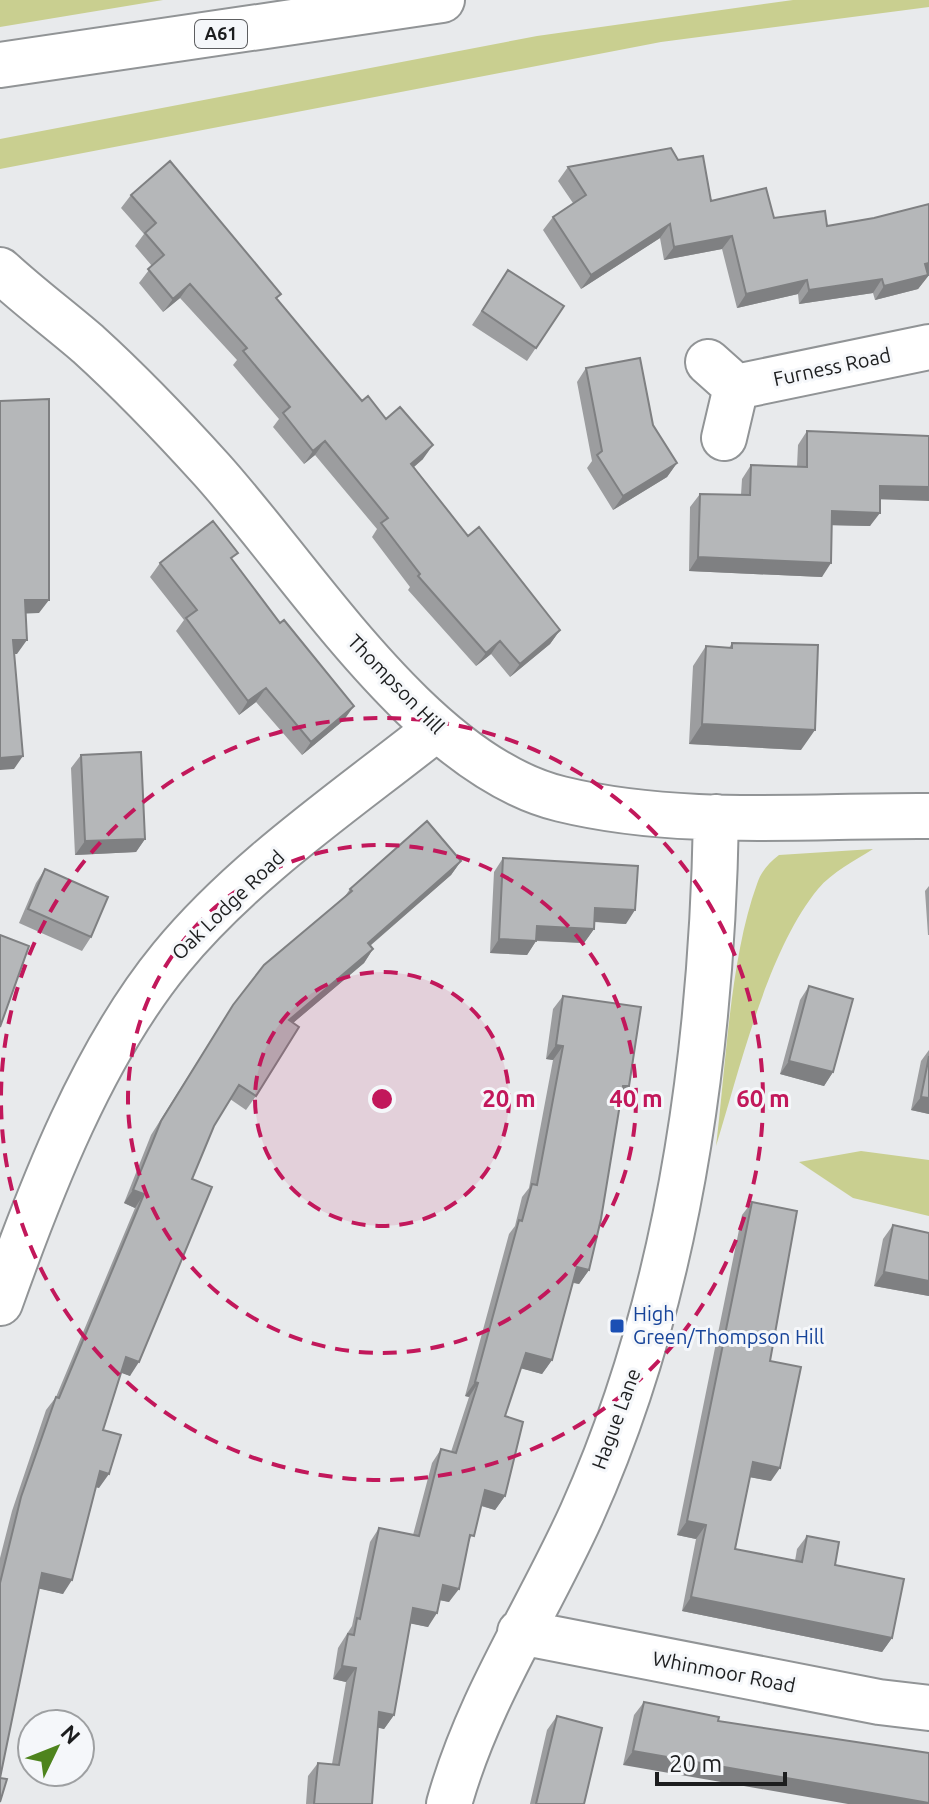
<svg xmlns="http://www.w3.org/2000/svg" width="929" height="1804" viewBox="0 0 929 1804" font-family="Ubuntu,sans-serif">
	<style>
		.green { fill: #c9cf90 }
		.lines { fill: none; stroke-linecap: round; stroke-linejoin: round }
		.street-casing { stroke: #919496; stroke-width: 48 }
		.highway-casing { stroke: #919496; stroke-width: 48 }
		.street { stroke: #fff; stroke-width: 44 }
		.highway { stroke: #fff; stroke-width: 44 }
		.wall { fill: #9c9d9f }
		.shaded-wall { fill: #7f8082 }
		.building { fill: #b5b7b9; stroke: #7f8082; stroke-width: 2 }
		.ring { fill: none; stroke: #c2185b; stroke-width: 4; stroke-dasharray: 14 10 }
		.transit-dot { fill: #1a4fb4; stroke: #f5f7fa; stroke-width: 3 }
		.labels { text-anchor: middle; stroke-width: 6; stroke-linejoin: round; paint-order: stroke }
		.shield { fill: #f5f7fa; stroke: #5d5e60; stroke-width: 2 }
		.shield-label { font-size: 18px; font-weight: bold; fill: #1c1d1e }
		.street-label { font-size: 20px; fill: #1c1d1e; stroke: #f5f7fa }
		.transit-label { font-size: 20px; fill: #164399; stroke: #f5f7fa; text-anchor: start }
		.centre { fill: #c2185b; stroke: #f5f7fa; stroke-width: 4 }
		.ring-label { font-size: 24px; text-anchor: middle; font-weight: bold; fill: #c2185b; stroke: #f5f7fa; stroke-width: 6; stroke-linejoin: round; paint-order: stroke }
	</style>
	<rect width="100%" height="100%" fill="#e8eaec"/>
	<path class="green" d="M0 0H163L0 27Z
		M793 0H929V7L661 42 0 169V139L537 36Z
		M873 849C856 860 832 872 818 889 767 951 740 1069 716 1146 726 1066 730 958 757 884 761 871 769 863 779 855Z
		M861 1151 929 1160V1216L853 1198 799 1162Z"/>
	<g class="lines">
		<g class="street-casing">
			<path id="street" d="M0 270C28 296 59 319 88 344 131 383 172 426 211 469 304 572 423 766 561 799 680 828 808 815 929 816
				M708 362 736 387 724 438
				M736 387 929 347
				M0 1303C41 1188 93 1053 171 958 243 870 348 799 436 729
				M520 1632 879 1702 929 1708
				M449 1804C478 1699 538 1611 582 1513 678 1299 712 1049 716 817"/>
		</g>
		<g class="highway-casing">
			<path id="highway" d="M0 65 442 0"/>
		</g>
		<use href="#street" class="street"/>
		<use href="#highway" class="highway"/>
	</g>
	<path class="wall" d="M678 160 711 201 774 218 827 226 874 218 929 204V275L918 289 875 300 873 293 799 304 798 294 737 308 722 249 664 260 660 238 581 289 543 230 553 217 573 203 558 181 568 167Z
		M131 195 277 300 362 401 386 419 423 459 414 467 468 536 560 630 550 644 510 677 491 654 476 666 408 590 410 587 372 537 377 529 315 455 304 464 273 427 279 419 233 365 237 360 180 298 163 312 139 283 152 266 135 246 144 234 121 208Z
		M508 270 564 306 527 361 472 325Z
		M586 368 653 425 677 463 667 477 613 510 587 468 592 461 577 382Z
		M807 431 880 499 870 526 832 525 822 577 689 571 690 507 700 494 741 495 742 479 751 465 797 467 798 445Z
		M232 560 344 720 302 755 256 702 239 715 176 631 184 620 150 577 160 563Z
		M732 643 801 750 689 744 693 666 706 646 729 648Z
		M81 755 145 839 136 852 75 855 71 768Z
		M503 858 626 924 594 922V929L584 943 536 941 527 955 490 953 494 872Z
		M461 861 451 875 370 946 373 949 364 963 293 1023 256 1096 246 1110 230 1099 214 1126 192 1179 130 1376 121 1372 103 1430 99 1488 96 1487 63 1594 39 1588 0 1778V1802V1558L12 1511 46 1410 56 1397 135 1208 124 1203 151 1135 233 1005 343 899 350 889Z
		M45 869 91 937 82 951 19 923 36 883Z
		M929 886V935H928L925 891Z
		M809 986 833 1072 824 1086 780 1074 800 1000Z
		M563 996 621 1097 589 1270 579 1284 573 1283 552 1360 542 1374 521 1368 505 1416V1496L495 1510 481 1506 449 1602 440 1600 428 1627 410 1623 394 1715 384 1729 378 1727 372 1804H306L308 1776 318 1763 332 1764 346 1682 333 1679 338 1648 352 1626 370 1542 379 1528 413 1535 432 1463 441 1449 451 1452 469 1397 465 1396 509 1234 515 1226 522 1197 529 1188 553 1060 546 1059 553 1009Z
		M929 1050V1114L911 1110 921 1061Z
		M752 1202 770 1361 771 1481 750 1477 735 1549 795 1561 797 1549 807 1536 835 1565 892 1638 882 1652 682 1611 696 1539 677 1535 742 1215Z
		M893 1225 929 1233V1296L874 1286 883 1239Z
		M644 1702 719 1717 623 1765 634 1715Z
		M557 1716 584 1804H530L547 1730Z"/>
	<path class="shaded-wall" d="M670 224 660 238 581 289 591 275Z
		M732 236 722 249 664 260 674 247Z
		M929 263V275L918 289 875 300 884 286Z
		M882 279 873 293 799 304 809 290Z
		M807 280 798 294 737 308 746 294Z
		M190 284 180 298 163 312 173 299Z
		M325 441 315 455 304 464 313 451Z
		M433 445 423 459 402 477 411 464Z
		M677 463 667 477 613 510 623 496Z
		M880 486 929 487V501L871 499Z
		M832 511 880 513 870 526 822 525Z
		M698 557 831 563 822 577 689 571Z
		M25 600H49L39 613 16 614Z
		M560 630 550 644 510 677 520 664Z
		M13 640H27L17 654H3Z
		M500 641 491 654 476 666 486 653Z
		M266 688 256 702 239 715 248 701Z
		M354 706 344 720 302 755 311 742Z
		M702 724 815 730 801 750 689 744Z
		M23 756 14 769 0 770V758Z
		M145 839 136 852 75 855 85 841Z
		M461 861 451 875 358 956 368 943Z
		M595 908 635 910 626 924 585 921Z
		M537 926 594 929 584 943 527 940Z
		M499 939 536 941 527 955 490 953Z
		M373 949 364 963 280 1034 289 1020Z
		M556 1045 563 1046 553 1060 546 1059Z
		M789 1061 833 1072 824 1086 780 1074Z
		M623 1086H629L619 1100Z
		M921 1097 929 1098V1114L911 1110Z
		M133 1190 144 1194 135 1208 124 1203Z
		M577 1267 589 1270 579 1284 568 1281Z
		M884 1272 929 1281V1296L874 1286Z
		M526 1353 552 1360 542 1374 516 1367Z
		M126 1357 139 1362 130 1376 116 1371Z
		M475 1382 478 1383 469 1397 465 1396Z
		M753 1462 780 1468 771 1481 743 1476Z
		M100 1471 109 1474 99 1488 90 1485Z
		M485 1490 505 1496 495 1510 476 1504Z
		M687 1521 706 1525 696 1539 677 1535Z
		M42 1573 72 1580 63 1594 32 1587Z
		M443 1585 459 1589 449 1602 434 1599Z
		M691 1597 892 1638 882 1652 682 1611Z
		M413 1608 437 1613 428 1627 403 1622Z
		M342 1666 356 1668 346 1682 333 1679Z
		M379 1712 394 1715 384 1729 370 1726Z
		M633 1751 929 1803V1804H848L623 1765Z"/>
	<path class="building" d="M671 148 678 160 703 156 711 201 766 188 774 218 825 211 827 226 874 218 929 204V263L925 264 928 275 884 286 882 279 809 290 807 280 746 294 732 236 674 247 670 224 591 275 553 217 586 195 568 167Z
		M170 161 281 294 276 298 362 401 368 396 386 419 400 407 433 445 411 464 468 536 479 527 560 630 520 664 500 641 486 653 418 576 420 574 381 523 388 518 325 441 313 451 283 413 290 407 243 351 247 348 190 284 173 299 148 269 164 255 145 233 156 223 131 195Z
		M508 270 564 306 536 348 482 311Z
		M640 358 653 425 677 463 623 496 597 455 602 451 586 368Z
		M49 399V600H25L27 640H13L23 756 0 758V401Z
		M807 431 929 436V487L880 486V513L832 511 831 563 698 557 700 494 750 495 751 465 807 467Z
		M213 521 238 553 231 558 280 623 284 620 354 706 311 742 266 688 248 701 186 618 197 610 160 563Z
		M732 643 818 645 815 730 702 724 706 646 732 648Z
		M141 752 145 839 85 841 81 755Z
		M427 821 461 861 368 943 373 949 289 1020 299 1027 256 1096 239 1085 214 1126 192 1179 212 1187 139 1362 126 1357 103 1430 121 1435 109 1474 100 1471 72 1580 42 1573 0 1778 7 1779 0 1802V1583L21 1497 56 1397 59 1398 144 1194 133 1190 161 1121 233 1005 264 965 352 891 350 889Z
		M503 858 638 866 635 910 595 908 594 929 537 926 536 941 499 939Z
		M45 869 108 897 91 937 28 909Z
		M0 935 29 946 0 1027Z
		M809 986 853 999 833 1072 789 1061Z
		M563 996 641 1007 629 1086H623L601 1219 589 1270 577 1267 552 1360 526 1353 505 1416 523 1422 505 1496 485 1490 474 1536 470 1535 459 1589 443 1585 437 1613 413 1608 394 1715 379 1712 372 1804H314L318 1763 339 1765 356 1668 342 1666 348 1634 354 1635 357 1618 360 1619 379 1528 419 1536 441 1449 456 1453 478 1383 475 1382 519 1220 522 1221 532 1184 537 1185 563 1046 556 1045Z
		M929 1056V1098L921 1097Z
		M752 1202 797 1211 770 1361 801 1367 780 1468 753 1462 735 1549 802 1562 807 1536 839 1542 835 1565 904 1579 892 1638 691 1597 706 1525 687 1521Z
		M893 1225 929 1233V1281L884 1272Z
		M644 1702 719 1717 718 1721 929 1753V1803L633 1751Z
		M557 1716 602 1728 584 1804H536Z"/>
	<circle cx="382" cy="1099" r="127" fill="#c2185b" fill-opacity=".12"/>
	<g class="ring">
		<circle cx="382" cy="1099" r="127"/>
		<circle cx="382" cy="1099" r="254"/>
		<circle cx="382" cy="1099" r="381"/>
	</g>
	<rect class="transit-dot" x="609" y="1318" width="16" height="16" rx="4"/>
	<g class="labels">
		<rect class="shield" x="195" y="20" width="52" height="28" rx="6"/>
		<g class="shield-label">
			<text x="221" y="40">A61</text>
		</g>
		<g class="street-label">
			<text transform="translate(832 367) rotate(-12)" y="7">Furness Road</text>
			<text transform="translate(396 684) rotate(46)" y="7">Thompson Hill</text>
			<text transform="translate(228 905) rotate(-44)" y="7">Oak Lodge Road</text>
			<text transform="translate(616 1419) rotate(-70)" y="7">Hague Lane</text>
			<text transform="translate(724 1672) rotate(11)" y="7">Whinmoor Road</text>
		</g>
		<g class="transit-label">
			<text x="633" y="1321">High<tspan x="633" dy="23">Green/Thompson Hill</tspan></text>
		</g>
	</g>
	<circle cx="382" cy="1099" r="12" class="centre"/>
	<g class="ring-label">
		<text x="509" y="1107">20 m</text>
		<text x="636" y="1107">40 m</text>
		<text x="763" y="1107">60 m</text>
	</g>
	<g transform="translate(56 1748) rotate(47)"><circle r="38" fill="#f5f7fa" stroke="#9ea0a2" stroke-width="2"/>
	<path d="M0-6L14 30L0 20L-14 30Z" fill="#4e841d"/>
	<text y="-12" font-size="22" font-weight="bold" text-anchor="middle" fill="#1c1d1e">N</text>
	</g>
	<path d="M657 1772v12h128v-12" fill="none" stroke="#1c1d1e" stroke-width="4"/>
	<text x="669" y="1772" font-size="24" fill="#1c1d1e" stroke="#f5f7fa" stroke-width="6" paint-order="stroke">20 m</text>
</svg>
